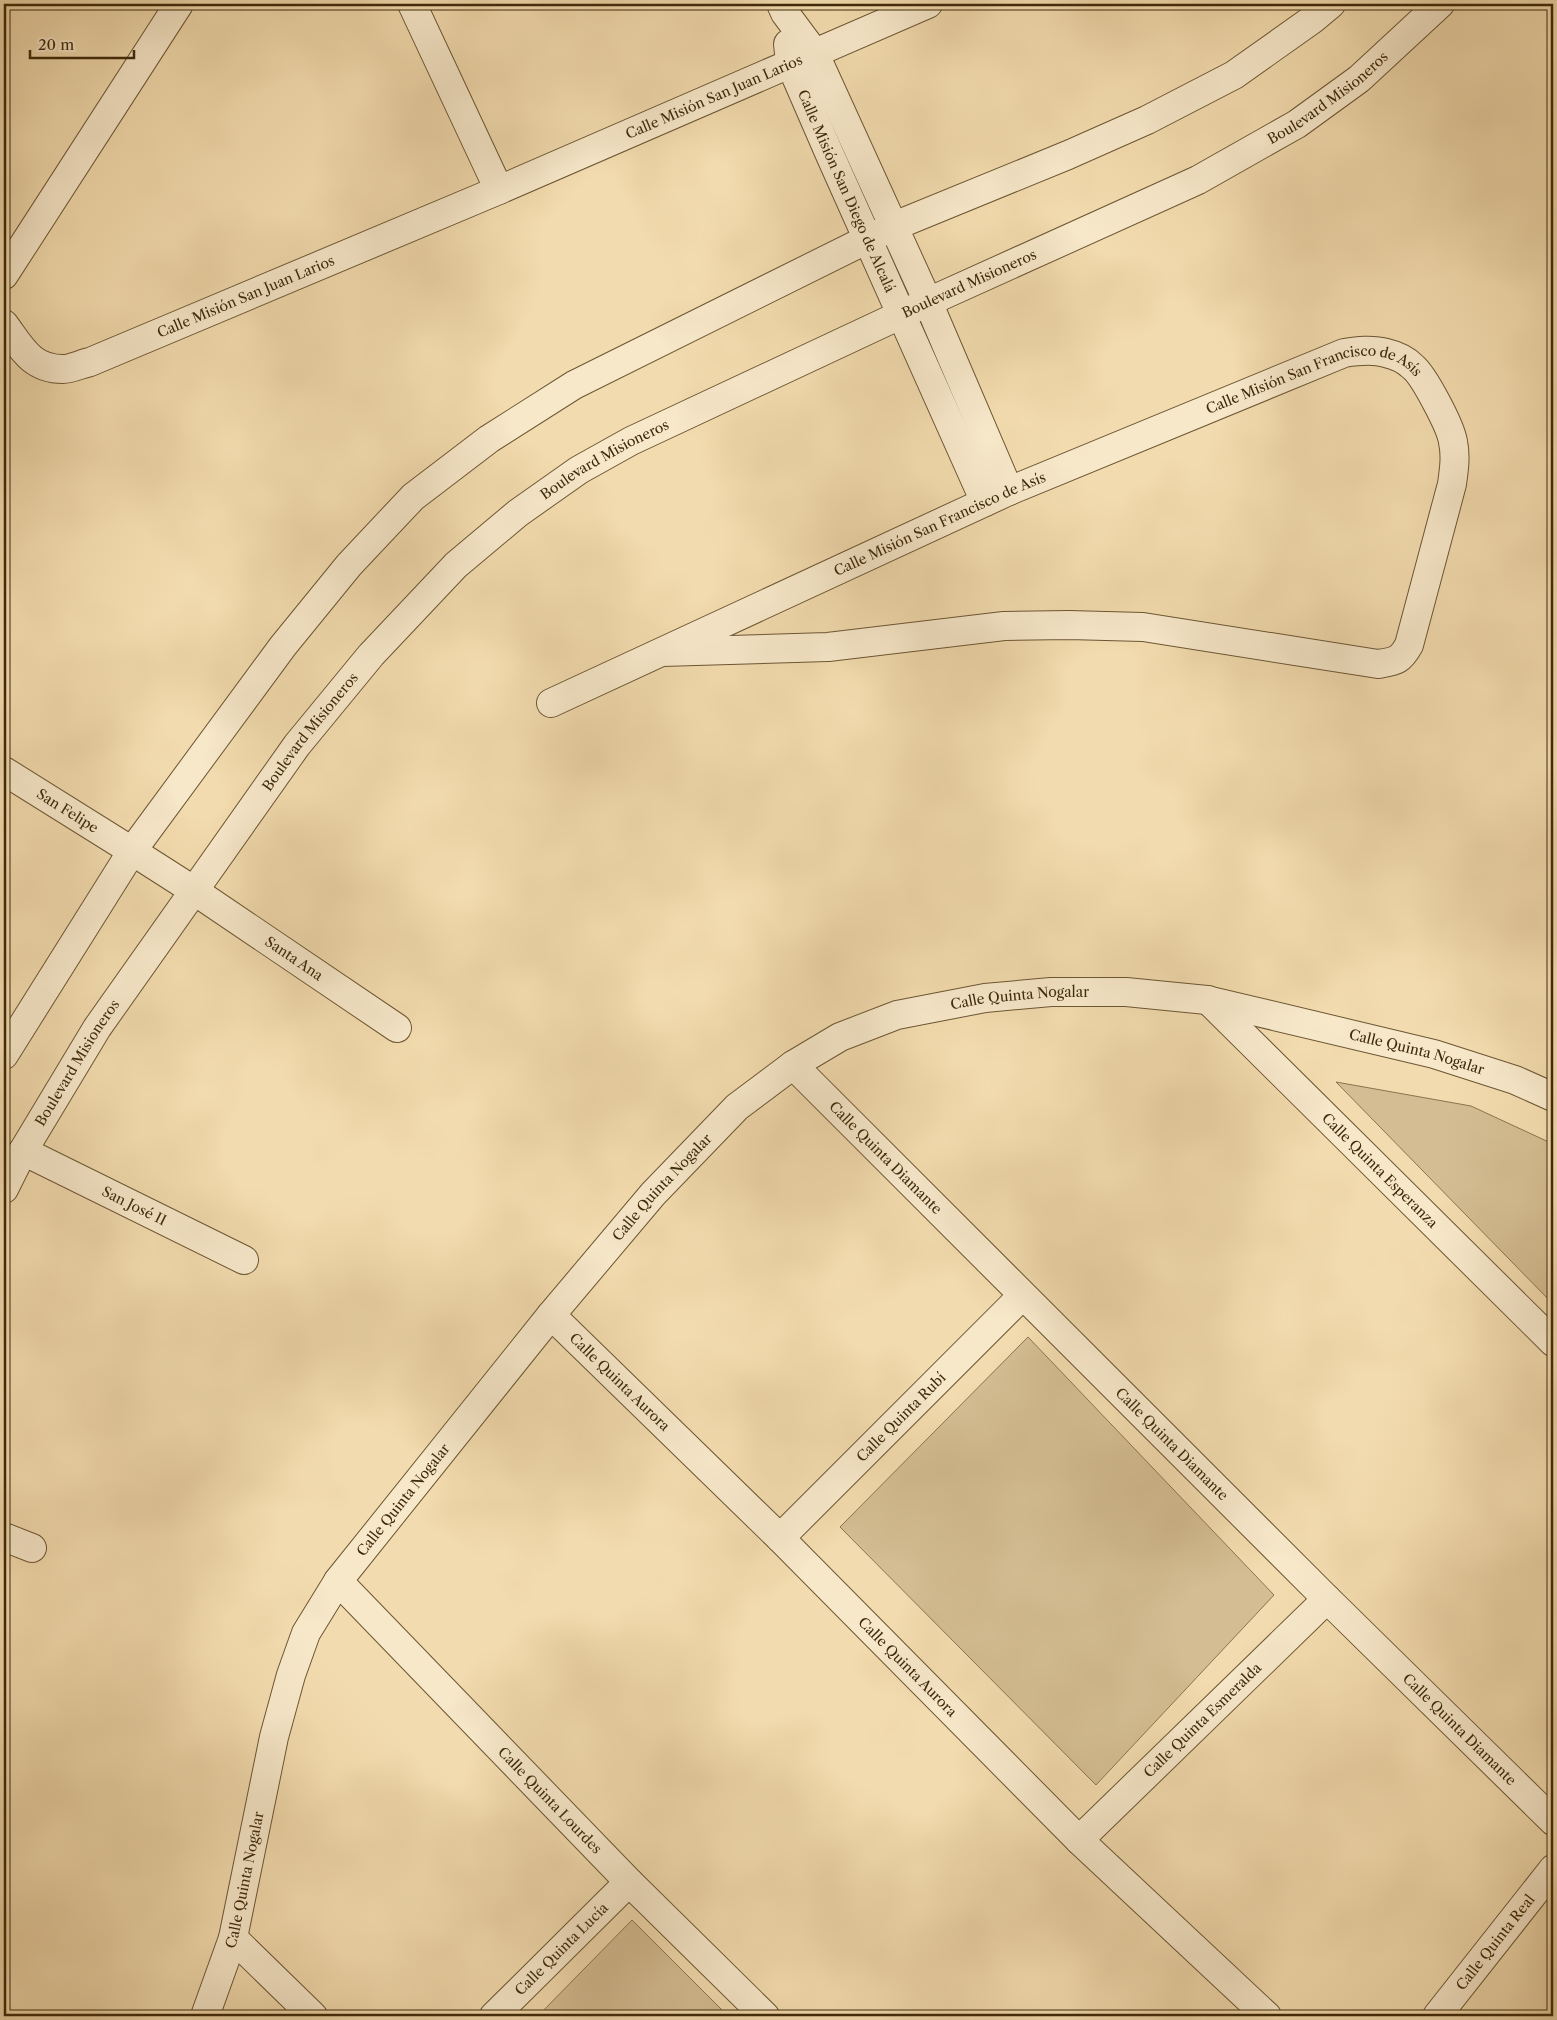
<svg xmlns="http://www.w3.org/2000/svg" width="1557" height="2020" viewBox="0 0 1557 2020" font-family="'Libre Caslon Text',serif">
	<style>
		.green { fill: #d4bd92; stroke: #8a744e }
		.lines { fill: none; stroke-linecap: round; stroke-linejoin: round }
		.minor-casing { stroke: #6c5633; stroke-width: 30 }
		.tertiary-casing { stroke: #6c5633; stroke-width: 30 }
		.minor { stroke: #f7e8ca; stroke-width: 28 }
		.tertiary { stroke: #f7e8ca; stroke-width: 28 }
		.labels { text-anchor: middle; stroke-width: 4.5; stroke-linejoin: round; paint-order: stroke }
		.street-label { font-size: 14px; fill: #3f2a0a; stroke: #f7e8ca }
	</style>
	<rect width="100%" height="100%" fill="#f2dbae"/>
	<filter id="stains"><feTurbulence type="fractalNoise" baseFrequency=".004" numOctaves="4"/><feColorMatrix values="0 0 0 0 .2 0 0 0 0 .09 0 0 0 0 .02 0 0 0 .5 -.17"/></filter>
	<radialGradient id="worn" r=".72"><stop offset=".6" stop-color="#630" stop-opacity="0"/><stop offset="1" stop-color="#630" stop-opacity=".3"/></radialGradient>
	<path class="green" d="M1336 1082 1471 1106 1553 1144V1304Z
		M1028 1337 1274 1595 1096 1785 840 1527Z
		M632 1920 728 2016H538Z"/>
	<g class="lines">
		<g class="minor-casing">
			<g id="minor">
				<path d="M412 4 499 190"/>
				<path d="M781 4 785 13 814 52 928 302 1009 491"/>
				<path id="s1" d="M788 44 790 63 830 155 985 502"/>
				<path d="M4 275 179 4"/>
				<path id="s2" d="M4 324C21 347 31 369 63 369 71 369 81 364 90 362L499 190 928 4"/>
				<path id="s3" d="M551 703 1009 491 1344 353C1357 351 1372 349 1386 353 1395 355 1406 360 1413 367 1424 376 1451 427 1453 442 1456 456 1454 470 1452 484L1409 645C1400 661 1396 661 1378 664L1143 627 1069 625 1004 626 828 647 662 652"/>
				<path id="s4" d="M4 771 132 851"/>
				<path id="s5" d="M193 890 397 1028"/>
				<path id="s6" d="M1208 1000 1553 1342"/>
				<path id="s7" d="M793 1065 1327 1599 1553 1821"/>
				<path id="s8" d="M23 1151 244 1260"/>
				<path id="s9" d="M551 1315 780 1538 1079 1840 1267 2016"/>
				<path d="M4 1537 32 1548"/>
				<path id="s10" d="M780 1538 1022 1296"/>
				<path id="s11" d="M338 1581 629 1882 765 2016"/>
				<path id="s12" d="M1079 1840 1327 1599"/>
				<path d="M233 1938 313 2016"/>
				<path id="s13" d="M205 2016 233 1938 274 1737 291 1675 306 1633 338 1581 551 1315 653 1194 737 1107 793 1065 840 1037 897 1015 985 998 1051 992H1126L1207 1000 1434 1054 1515 1080 1553 1097"/>
				<path id="s14" d="M494 2016 629 1882"/>
				<path id="s15" d="M1437 2016 1553 1869"/>
			</g>
		</g>
		<g class="tertiary-casing">
			<g id="tertiary">
				<path d="M132 851 193 890"/>
				<path d="M4 1055 132 851 283 646 349 565 413 497 489 439 574 385 892 227 1068 155 1147 120 1234 75 1313 19 1331 4"/>
				<path id="s16" d="M4 1189 23 1151 97 1028 297 745 371 655 456 565 518 513 579 470 631 441 928 302 1198 180 1297 124 1359 79 1440 4"/>
			</g>
		</g>
		<use href="#minor" class="minor"/>
		<use href="#tertiary" class="tertiary"/>
	</g>
	<g class="labels">
		<g class="street-label">
			<text dy="5" stroke="none"><textPath href="#s2" startOffset="784">Calle Misión San Juan Larios</textPath></text>
			<text dy="5" stroke="none"><textPath href="#s16" startOffset="1766">Boulevard Misioneros</textPath></text>
			<text dy="5" stroke="none"><textPath href="#s1" startOffset="159">Calle Misión San Diego de Alcalá</textPath></text>
			<text dy="5" stroke="none"><textPath href="#s16" startOffset="1361">Boulevard Misioneros</textPath></text>
			<text dy="5" stroke="none"><textPath href="#s2" startOffset="275">Calle Misión San Juan Larios</textPath></text>
			<text dy="5" stroke="none"><textPath href="#s3" startOffset="834">Calle Misión San Francisco de Asís</textPath></text>
			<text dy="5" stroke="none"><textPath href="#s16" startOffset="956">Boulevard Misioneros</textPath></text>
			<text dy="5" stroke="none"><textPath href="#s3" startOffset="428">Calle Misión San Francisco de Asís</textPath></text>
			<text dy="5" stroke="none"><textPath href="#s16" startOffset="551">Boulevard Misioneros</textPath></text>
			<text dy="5" stroke="none"><textPath href="#s4" startOffset="75">San Felipe</textPath></text>
			<text dy="5" stroke="none"><textPath href="#s5" startOffset="122">Santa Ana</textPath></text>
			<text dy="5" stroke="none"><textPath href="#s13" startOffset="1388">Calle Quinta Nogalar</textPath></text>
			<text dy="5" stroke="none"><textPath href="#s13" startOffset="1792">Calle Quinta Nogalar</textPath></text>
			<text dy="5" stroke="none"><textPath href="#s16" startOffset="146">Boulevard Misioneros</textPath></text>
			<text dy="5" stroke="none"><textPath href="#s7" startOffset="131">Calle Quinta Diamante</textPath></text>
			<text dy="5" stroke="none"><textPath href="#s6" startOffset="242">Calle Quinta Esperanza</textPath></text>
			<text dy="5" stroke="none"><textPath href="#s13" startOffset="968">Calle Quinta Nogalar</textPath></text>
			<text dy="5" stroke="none"><textPath href="#s8" startOffset="124">San José II</textPath></text>
			<text dy="5" stroke="none"><textPath href="#s9" startOffset="96">Calle Quinta Aurora</textPath></text>
			<text dy="5" stroke="none"><textPath href="#s10" startOffset="171">Calle Quinta Rubí</textPath></text>
			<text dy="5" stroke="none"><textPath href="#s7" startOffset="536">Calle Quinta Diamante</textPath></text>
			<text dy="5" stroke="none"><textPath href="#s13" startOffset="562">Calle Quinta Nogalar</textPath></text>
			<text dy="5" stroke="none"><textPath href="#s9" startOffset="501">Calle Quinta Aurora</textPath></text>
			<text dy="5" stroke="none"><textPath href="#s12" startOffset="172">Calle Quinta Esmeralda</textPath></text>
			<text dy="5" stroke="none"><textPath href="#s7" startOffset="941">Calle Quinta Diamante</textPath></text>
			<text dy="5" stroke="none"><textPath href="#s11" startOffset="305">Calle Quinta Lourdes</textPath></text>
			<text dy="5" stroke="none"><textPath href="#s13" startOffset="142">Calle Quinta Nogalar</textPath></text>
			<text dy="5" stroke="none"><textPath href="#s15" startOffset="94">Calle Quinta Real</textPath></text>
			<text dy="5" stroke="none"><textPath href="#s14" startOffset="95">Calle Quinta Lucía</textPath></text>
		</g>
	</g>
	<rect width="1557" height="2020" fill="none" stroke="#f2dbae" stroke-width="20"/>
	<rect x="5" y="5" width="1547" height="2010" fill="none" stroke="#3f2a0a" stroke-width="2.5"/>
	<rect x="10" y="10" width="1537" height="2000" fill="none" stroke="#3f2a0a"/>
	<path d="M30 50v8h104v-8" fill="none" stroke="#3f2a0a" stroke-width="2.5"/>
	<text x="38" y="50" font-size="15" fill="#3f2a0a" stroke="#f7e8ca" stroke-width="4" paint-order="stroke">20 m</text>
	<rect width="100%" height="100%" filter="url(#stains)"/>
	<rect width="100%" height="100%" fill="url(#worn)"/>
</svg>
